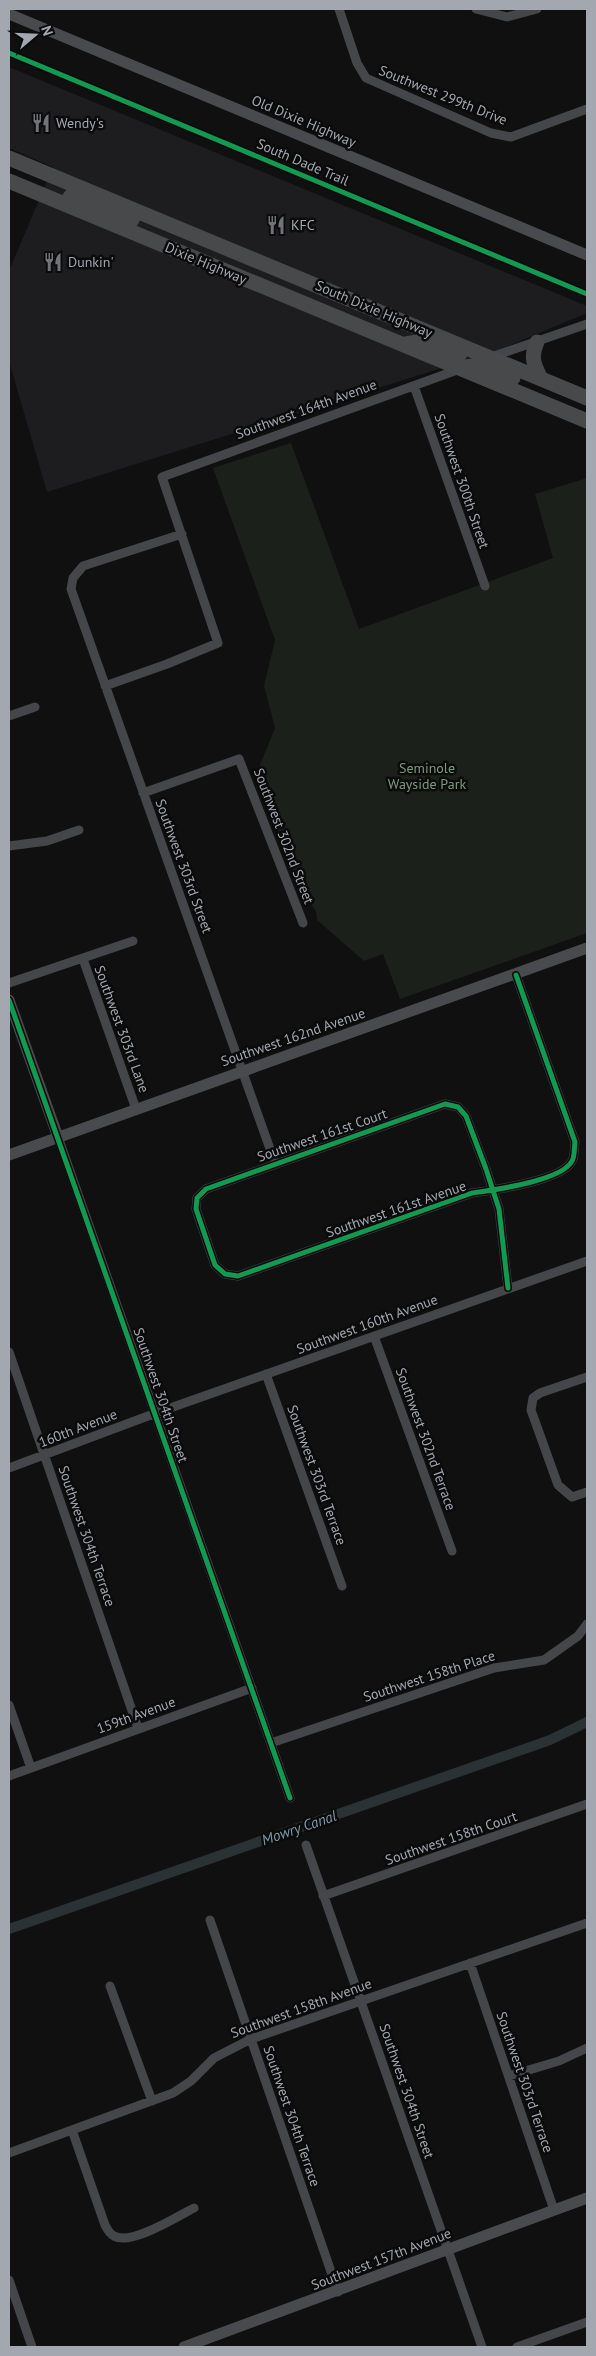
<svg xmlns="http://www.w3.org/2000/svg" width="596" height="2356" viewBox="0 0 596 2356" font-family="'PT Sans',sans-serif">
	<style>
		.built { fill: #1d1d1f }
		.green { fill: #1b201b }
		.lines { fill: none; stroke-linecap: round; stroke-linejoin: round }
		.canal { stroke: #2a3236; stroke-width: 10 }
		.street { stroke: #454649; stroke-width: 9 }
		.secondary { stroke: #494a4d; stroke-width: 11 }
		.highway { stroke: #47494a; stroke-width: 15 }
		.cycleway-casing { stroke: #0b0b0c; stroke-width: 8 }
		.cycleway { stroke: #139951; stroke-width: 5 }
		.labels { text-anchor: middle; stroke-width: 5; stroke-linejoin: round; paint-order: stroke }
		.street-label { font-size: 14px; fill: #a3a8b0; stroke: #0b0b0c }
		.poi-label { font-size: 14px; fill: #a3a8b0; stroke: #0b0b0c; text-anchor: start }
		.park-label { font-size: 14px; fill: #7d997b; stroke: #0b0b0c }
		.water-label { font-size: 15px; font-style: italic; fill: #7d99a8; stroke: #0b0b0c }
	</style>
	<rect width="100%" height="100%" fill="#101011"/>
	<path class="built" d="M9 67 587 306V313L496 351 47 492 9 361V271L53 167 9 148Z"/>
	<path class="green" d="M291 443 359 629 553 558 535 494 587 478V933L400 999 383 954 364 961 317 920C318 908 309 903 301 896L256 775 275 728 264 686 275 640 213 468Z"/>
	<g class="lines">
		<path class="canal" d="M9 1929 550 1740 587 1722"/>
		<path class="street" d="M339 9 357 63 366 78 491 133 511 137 587 109
			M476 9 507 17 537 9
			M491 357 587 324
			M414 386 485 586
			M182 534 83 566 73 578 71 589 275 1163
			M105 686 167 664 218 643 162 477 460 369
			M9 716 35 707
			M143 793 239 759 303 923
			M9 846 47 841 79 830
			M83 959 136 1109
			M9 983 133 941
			M58 1137 290 1798
			M508 1288 499 1209 486 1169 466 1116 458 1107 445 1104 206 1189 197 1198 196 1209 215 1265 225 1274 238 1276 472 1193C493 1190 562 1181 572 1161 575 1157 574 1147 575 1142L516 975
			M374 1336 452 1551
			M9 1352 138 1728
			M266 1374 342 1586
			M587 1377 540 1393 533 1398 531 1410 558 1485 572 1497 587 1492
			M9 1468 156 1413 587 1261
			M9 1705 31 1768
			M271 1743 494 1668 544 1660 578 1636 587 1624
			M9 1776 252 1688
			M306 1845 482 2347
			M323 1896 587 1804
			M210 1920 338 2292
			M470 1963 554 2210
			M110 1986 152 2101
			M509 2076 559 2061 587 2048
			M72 2130 105 2225C107 2229 110 2234 114 2236 131 2246 178 2216 194 2208
			M9 2153 173 2093 191 2081 214 2058 251 2039 587 1923
			M9 2280 32 2347
			M517 2347 587 2322"/>
		<path class="secondary" d="M9 14 587 255
			M9 1000 58 1137
			M9 1155 587 948
			M184 2347 587 2198"/>
		<path class="highway" d="M9 158 587 398
			M9 181 587 421
			M65 204 70 197H76L132 220
			M537 342C530 357 534 365 541 379
			M405 344 421 341 460 354
			M466 367 479 365 513 378"/>
		<g class="cycleway-casing">
			<path id="cycleway" d="M9 53 587 294
				M9 1000 290 1798
				M508 1288 499 1209 486 1169 466 1116 458 1107 445 1104 206 1189 197 1198 196 1209 215 1265 225 1274 238 1276 472 1193C493 1190 562 1181 572 1161 575 1157 574 1147 575 1142L516 975"/>
		</g>
		<use href="#cycleway" class="cycleway"/>
	</g>
	<defs>
		<g id="restaurant-bare" transform="scale(1.5)"><path d="M-5-6h1v4h1v-4h1v4h1v-4h1v5L-1.5 .5V6h-2V.5L-5-1ZM5-6V6H3V1.5H1.5Q1.5-4 5-6Z" fill="#707378" stroke="#0b0b0c" stroke-width="2.5" paint-order="stroke"/></g>
	</defs>
	<g fill-rule="evenodd">
		<use href="#restaurant-bare" x="41" y="123"/>
		<use href="#restaurant-bare" x="276" y="225"/>
		<use href="#restaurant-bare" x="53" y="262"/>
	</g>
	<g class="labels">
		<g class="street-label">
			<text transform="translate(443 95) rotate(22)" y="5">Southwest 299th Drive</text>
			<text transform="translate(304 121) rotate(23)" y="5">Old Dixie Highway</text>
			<text transform="translate(303 162) rotate(23)" y="5">South Dade Trail</text>
			<text transform="translate(206 263) rotate(23)" y="5">Dixie Highway</text>
			<text transform="translate(374 309) rotate(23)" y="5">South Dixie Highway</text>
			<text transform="translate(306 409) rotate(-20)" y="5">Southwest 164th Avenue</text>
			<text transform="translate(462 481) rotate(71)" y="5">Southwest 300th Street</text>
			<text transform="translate(284 836) rotate(69)" y="5">Southwest 302nd Street</text>
			<text transform="translate(184 866) rotate(70)" y="5">Southwest 303rd Street</text>
			<text transform="translate(122 1029) rotate(70)" y="5">Southwest 303rd Lane</text>
			<text transform="translate(293 1037) rotate(-19)" y="5">Southwest 162nd Avenue</text>
			<text transform="translate(322 1135) rotate(-19)" y="5">Southwest 161st Court</text>
			<text transform="translate(396 1209) rotate(-19)" y="5">Southwest 161st Avenue</text>
			<text transform="translate(367 1324) rotate(-20)" y="5">Southwest 160th Avenue</text>
			<text transform="translate(161 1395) rotate(71)" y="5">Southwest 304th Street</text>
			<text transform="translate(78 1428) rotate(-21)" y="5">160th Avenue</text>
			<text transform="translate(426 1439) rotate(70)" y="5">Southwest 302nd Terrace</text>
			<text transform="translate(317 1475) rotate(70)" y="5">Southwest 303rd Terrace</text>
			<text transform="translate(87 1536) rotate(71)" y="5">Southwest 304th Terrace</text>
			<text transform="translate(429 1676) rotate(-18)" y="5">Southwest 158th Place</text>
			<text transform="translate(136 1715) rotate(-20)" y="5">159th Avenue</text>
			<text transform="translate(451 1838) rotate(-19)" y="5">Southwest 158th Court</text>
			<text transform="translate(301 2008) rotate(-20)" y="5">Southwest 158th Avenue</text>
			<text transform="translate(525 2082) rotate(71)" y="5">Southwest 303rd Terrace</text>
			<text transform="translate(407 2091) rotate(71)" y="5">Southwest 304th Street</text>
			<text transform="translate(292 2116) rotate(71)" y="5">Southwest 304th Terrace</text>
			<text transform="translate(381 2259) rotate(-21)" y="5">Southwest 157th Avenue</text>
		</g>
		<g class="poi-label">
			<text x="56" y="128">Wendy's</text>
			<text x="291" y="230">KFC</text>
			<text x="68" y="267">Dunkin'</text>
		</g>
		<g class="park-label">
			<text x="427" y="773">Seminole<tspan x="427" dy="16">Wayside Park</tspan></text>
		</g>
		<g class="water-label">
			<text transform="translate(299 1828) rotate(-19)" y="5">Mowry Canal</text>
		</g>
	</g>
	<rect width="596" height="2356" fill="none" stroke="#a3a8b0" stroke-width="20"/>
	<g transform="translate(35 35) rotate(71)" stroke="#0b0b0c" stroke-width="4" paint-order="stroke">
	<path d="M0-4L9 19L0 12L-9 19Z" fill="#a3a8b0"/>
	<text y="-8" font-size="14" font-weight="bold" text-anchor="middle" fill="#a3a8b0">N</text>
	</g>
</svg>
